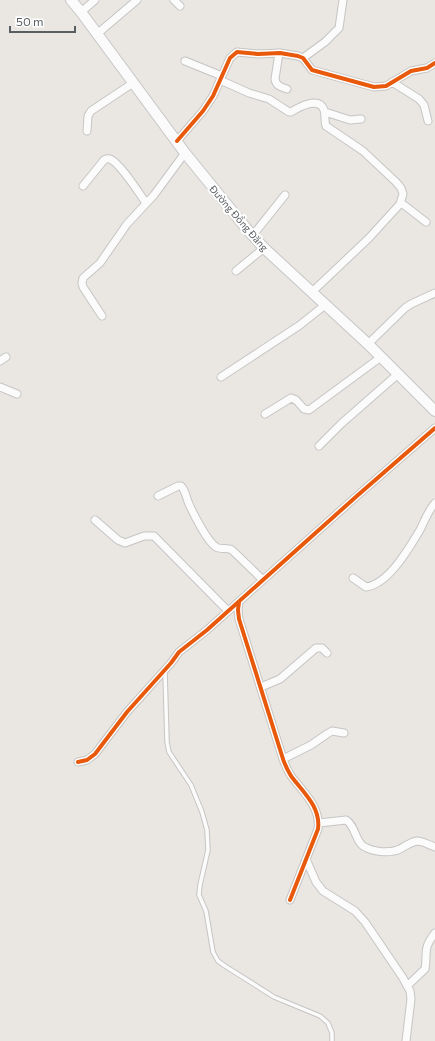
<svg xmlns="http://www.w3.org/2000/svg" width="435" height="1041" viewBox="0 0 435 1041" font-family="Commissioner,sans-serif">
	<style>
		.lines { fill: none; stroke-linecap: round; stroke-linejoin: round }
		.lane-casing { stroke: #c5c5c4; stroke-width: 5.5 }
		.street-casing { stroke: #c5c5c4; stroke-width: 9 }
		.secondary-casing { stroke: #c6c6c6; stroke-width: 12 }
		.lane { stroke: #fcfbfb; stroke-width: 3.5 }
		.street { stroke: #fcfbfb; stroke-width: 7 }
		.secondary { stroke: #fcfbfb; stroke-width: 10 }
		.cycleway-casing { stroke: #fff; stroke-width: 6 }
		.cycleway { stroke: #e8590c; stroke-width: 4 }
		.labels { text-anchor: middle; stroke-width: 4; stroke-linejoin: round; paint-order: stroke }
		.street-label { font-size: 10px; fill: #595e62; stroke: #fff }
	</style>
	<rect width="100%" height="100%" fill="#eae7e3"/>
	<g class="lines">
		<g class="lane-casing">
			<path id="lane" d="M165 671 167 742 169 752 191 785 202 812 207 830 208 850 200 885 199 895 206 911 213 952 218 961 225 966 274 997 320 1016 328 1023 332 1033V1041"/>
		</g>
		<g class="street-casing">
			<path id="street" d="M174 0 180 6
				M81 12 95 0
				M97 34 137 0
				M279 53 275 79C276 86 281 87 287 89
				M303 58 325 42 339 28 343 0
				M185 61 222 76
				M220 80 249 93 269 99 289 112H291C299 107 319 96 324 110 326 116 324 121 326 126L363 151 396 182 401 188 403 194 400 204
				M392 82 419 99 424 105 428 121
				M325 112 350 120 361 119
				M87 131 88 116 91 111 133 83
				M177 141 203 111 213 96 230 58 237 52 258 54 280 53 298 56 303 58 312 70 374 87 386 86 411 71 427 68 435 63
				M83 186 104 160C106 159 107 158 110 159 120 163 139 193 146 203
				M253 235 285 195
				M236 271 264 248
				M312 292 369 238 400 204 404 205 426 222
				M102 316 83 287 82 283 83 278 100 263 127 224 154 195 185 153
				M368 344 405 308 411 304 435 293
				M0 361 6 357
				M221 377 300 325 325 305
				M0 387 17 394
				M265 414 291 398 296 400 304 409 309 410 381 357
				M319 446 342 423 398 374
				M158 496 178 486H181C186 491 186 498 189 504 194 515 207 541 216 547 221 550 227 547 232 550L263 580
				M95 520 118 540 125 543 144 536H154L228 611
				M353 578 366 587C389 584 409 548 420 530 425 520 428 511 435 503
				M239 602 238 610 239 619 283 759C285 765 288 771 291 776 303 792 321 807 318 829L290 900
				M261 687 280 679 316 648H322L327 653
				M283 759 311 745 327 734 332 731 344 733
				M78 762 87 760 95 754 127 712 171 663 179 652 207 630 358 495 435 428
				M319 823 346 820C355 825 355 840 363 846 373 852 389 854 400 849 405 846 411 842 417 841 423 841 429 845 435 847
				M306 859 316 882 323 891 355 911 365 922 403 978 410 991 411 999 406 1041
				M407 986 425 969C428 951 422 950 435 933"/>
		</g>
		<g class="secondary-casing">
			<path id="secondary" d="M71 0 81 12 185 153 246 228 264 248 368 344 435 411"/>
		</g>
		<use href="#lane" class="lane"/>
		<use href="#street" class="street"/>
		<use href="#secondary" class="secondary"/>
		<g class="cycleway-casing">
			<path id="cycleway" d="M177 141 203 111 213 96 230 58 237 52 258 54 280 53 298 56 303 58 312 70 374 87 386 86 411 71 427 68 435 63
				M239 602 238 610 239 619 283 759C285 765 288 771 291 776 303 792 321 807 318 829L290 900
				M78 762 87 760 95 754 127 712 171 663 179 652 207 630 358 495 435 428"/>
		</g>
		<use href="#cycleway" class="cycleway"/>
	</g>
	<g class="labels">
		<g class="street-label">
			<text transform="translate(239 218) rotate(49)" y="4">Đường Đồng Đăng</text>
		</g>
	</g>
	<path d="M10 26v6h65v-6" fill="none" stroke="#595e62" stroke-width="2"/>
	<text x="16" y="26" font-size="12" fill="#595e62" stroke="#ffffff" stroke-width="3" paint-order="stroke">50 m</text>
</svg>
